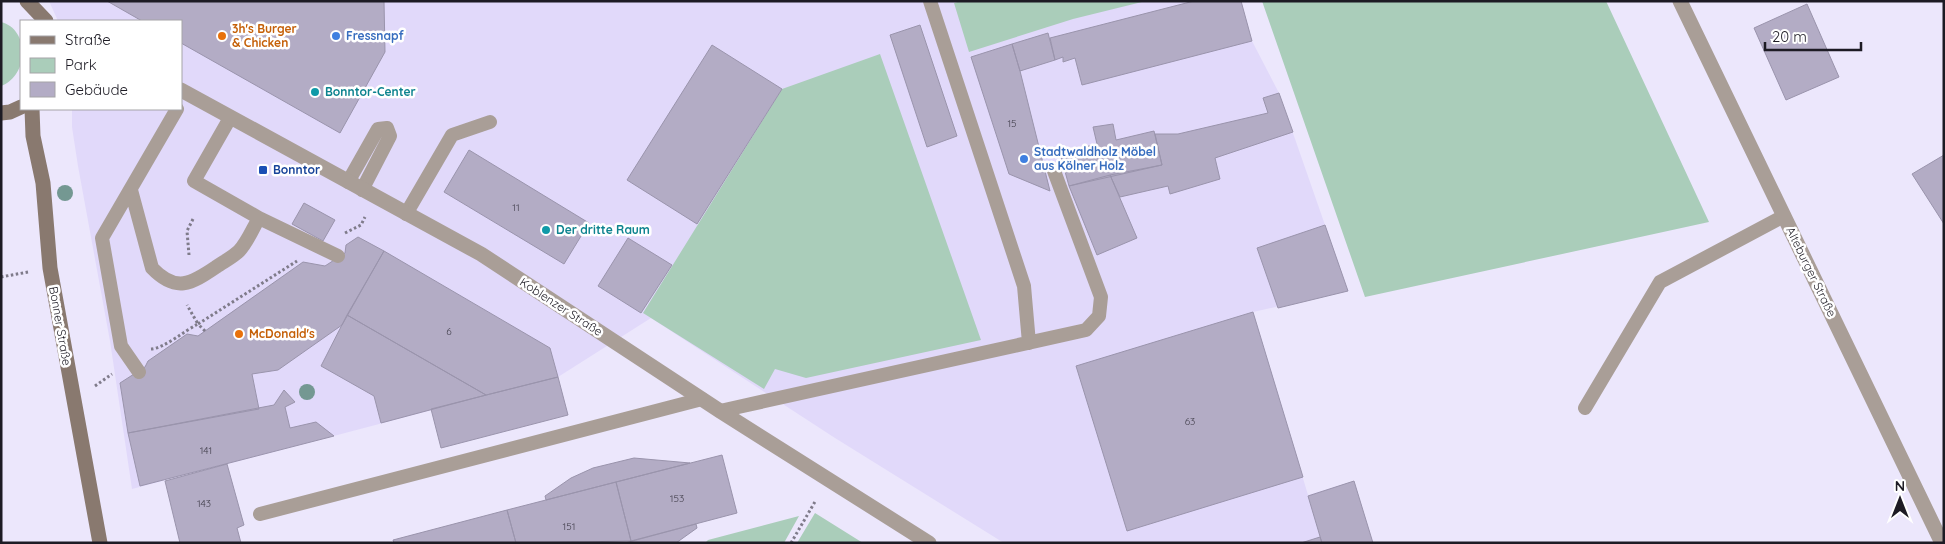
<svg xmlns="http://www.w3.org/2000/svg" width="1945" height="544" viewBox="0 0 1945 544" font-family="Quicksand,sans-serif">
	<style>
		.built { fill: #e1d9fa }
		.green { fill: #aacdba }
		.building { fill: #b3acc5; stroke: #9a94ac }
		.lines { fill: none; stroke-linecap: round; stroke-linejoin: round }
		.path { stroke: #7f7b8a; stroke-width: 3; stroke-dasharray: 2.5 2.5; stroke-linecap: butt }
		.lane { stroke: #a99e97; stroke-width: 14 }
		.street { stroke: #a99e97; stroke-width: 15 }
		.secondary { stroke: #89796f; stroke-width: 15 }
		.tree { fill: #749892 }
		.food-dot { fill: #e8710a; stroke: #fff; stroke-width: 2 }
		.shop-dot { fill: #3f7fe0; stroke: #fff; stroke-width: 2 }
		.culture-dot { fill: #0f9aa8; stroke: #fff; stroke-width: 2 }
		.transit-dot { fill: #1a4fb4; stroke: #fff; stroke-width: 2 }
		.labels { text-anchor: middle; stroke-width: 5; stroke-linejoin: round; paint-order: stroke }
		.number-label { font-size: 10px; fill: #423f4c }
		.food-label { font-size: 12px; font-weight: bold; fill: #c56008; stroke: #fff; text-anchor: start }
		.shop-label { font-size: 12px; font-weight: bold; fill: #366cbe; stroke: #fff; text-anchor: start }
		.culture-label { font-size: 12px; font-weight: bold; fill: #0d838f; stroke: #fff; text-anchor: start }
		.transit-label { font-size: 12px; font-weight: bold; fill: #164399; stroke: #fff; text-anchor: start }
		.street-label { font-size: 12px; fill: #1d1b24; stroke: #fff }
	</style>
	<rect width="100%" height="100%" fill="#ece7fc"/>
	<path class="built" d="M49 1H1241L1252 41 1279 93 1348 291 1253 312 1308 495 1354 481 1373 543H1004L835 438 651 318 558 377 132 489 110 341 78 166 72 127V109H181V21H58Z"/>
	<path class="green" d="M961 1H1146L1073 19 969 52 954 3Z
		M1262 1H1606L1709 222 1365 297Z
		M1 22C30 29 29 76 1 86Z
		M880 54 981 340 806 378 775 369 764 389 643 313 782 89Z
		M815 513 863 543H797Z
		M799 516 784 543H705L708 540Z"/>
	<path class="building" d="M107 1H384L385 52 340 133 181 43V21H142Z
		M1194 1H1241L1252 41 1082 85 1075 58 1063 62V57L1055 60 1050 38Z
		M1807 4 1839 77 1786 100 1754 28Z
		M920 25 957 136 927 147 890 35Z
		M1048 33 1055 60 1020 71 1012 44Z
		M1012 44 1020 71 1050 191 1009 174 971 57Z
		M712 45 782 89 697 224 627 180Z
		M1279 93 1293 132 1215 158 1220 179 1170 194 1168 186 1120 197 1110 175 1162 165 1155 134H1178L1268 113 1263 98Z
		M1113 124 1116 140 1154 131 1162 165 1069 186 1061 157 1065 152 1097 144 1093 127Z
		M469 150 589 223 564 264 444 192Z
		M1944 155V224L1912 174Z
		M1110 175 1137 238 1097 255 1069 186Z
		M304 203 335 220 323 241 292 224Z
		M1325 225 1348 291 1278 308 1257 248Z
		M358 237 384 251 342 325 278 370 252 374 259 409 128 433 120 383 145 367 148 361 187 334 198 336 303 262 325 266 345 253 346 245Z
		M628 238 672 265 641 313 598 286Z
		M384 251 550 348 558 377 486 395 347 315Z
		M1253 312 1303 477 1127 531 1076 366Z
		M347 315 486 395 381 423 374 396 321 366Z
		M558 377 568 415 441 448 431 409Z
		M284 390 295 402 285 407 290 428 316 422 334 436 140 486 128 433 274 405Z
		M722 455 737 513 631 541 616 482Z
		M634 458 690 463 546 500 545 496 571 478 593 468Z
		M227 464 244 525 237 528 241 543H180L165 481Z
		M1354 481 1373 543H1322L1308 496Z
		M616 482 631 541 516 543 507 510Z
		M507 510 516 543H394L393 540Z
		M696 524 697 528 676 543H625Z
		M1320 537 1322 543H1301Z"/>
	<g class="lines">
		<path class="path" d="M345 233 361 225 365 217
			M189 255 187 231 193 219
			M1 277 28 272
			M205 331 198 324 297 261
			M151 349C165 348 184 331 198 324L187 305
			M95 386 112 374
			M791 543 816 500"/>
		<path class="lane" d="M930 1 1024 286 1029 343
			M348 182 378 129 387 128 390 136 362 190
			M131 190 152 268C176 293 191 284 216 267 223 262 233 257 239 251 247 243 253 228 259 218L194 181 230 118
			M406 214 452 135 490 122
			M259 218 338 256
			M139 372 121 346 102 238 177 109
			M1585 408 1660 282 1784 216
			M720 411 1086 330 1099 316 1101 297 1054 171
			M260 514 702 399"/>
		<path class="street" d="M1680 1 1942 543
			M181 90 481 254 720 411 929 543"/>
		<path class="secondary" d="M27 1 46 21
			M32 109 33 136 43 183 50 268 100 543
			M1 113 10 112 21 107"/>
	</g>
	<g class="tree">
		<circle cx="65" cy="193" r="8"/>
		<circle cx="307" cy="392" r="8"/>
	</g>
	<g class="food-dot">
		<circle cx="222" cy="36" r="5"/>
		<circle cx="239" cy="334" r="5"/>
	</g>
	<g class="shop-dot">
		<circle cx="336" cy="36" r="5"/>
		<circle cx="1024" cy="159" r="5"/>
	</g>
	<g class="culture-dot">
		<circle cx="315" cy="92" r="5"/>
		<circle cx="546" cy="230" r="5"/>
	</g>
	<rect class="transit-dot" x="258" y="165" width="10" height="10" rx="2.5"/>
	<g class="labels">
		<g class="number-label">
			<text x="1012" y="127">15</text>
			<text x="516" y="211">11</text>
			<text x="449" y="335">6</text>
			<text x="1190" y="425">63</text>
			<text x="206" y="454">141</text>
			<text x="677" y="502">153</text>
			<text x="204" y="507">143</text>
			<text x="569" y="530">151</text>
		</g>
		<g class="food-label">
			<text x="232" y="33">3h's Burger<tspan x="232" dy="14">&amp; Chicken</tspan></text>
			<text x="249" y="338">McDonald's</text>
		</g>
		<g class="shop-label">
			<text x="346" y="40">Fressnapf</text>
			<text x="1034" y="156">Stadtwaldholz Möbel<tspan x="1034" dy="14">aus Kölner Holz</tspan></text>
		</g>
		<g class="culture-label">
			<text x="325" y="96">Bonntor-Center</text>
			<text x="556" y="234">Der dritte Raum</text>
		</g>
		<g class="transit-label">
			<text x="273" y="174">Bonntor</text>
		</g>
		<g class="street-label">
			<text transform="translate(1811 272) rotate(64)" y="4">Alteburger Straße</text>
			<text transform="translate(561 307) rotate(33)" y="4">Koblenzer Straße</text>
			<text transform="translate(60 326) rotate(80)" y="4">Bonner Straße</text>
		</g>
	</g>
	<rect width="1945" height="544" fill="none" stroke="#1d1b24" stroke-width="5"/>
	<rect x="20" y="20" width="162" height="90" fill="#ffffff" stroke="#a5a4a7"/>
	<rect x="30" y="36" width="25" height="8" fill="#89796f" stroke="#a5a4a7"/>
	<text x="65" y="45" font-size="15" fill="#1d1b24">Straße</text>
	<rect x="30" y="58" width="25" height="15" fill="#aacdba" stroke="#a5a4a7"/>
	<text x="65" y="70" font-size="15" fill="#1d1b24">Park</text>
	<rect x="30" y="82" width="25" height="15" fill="#b3acc5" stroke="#a5a4a7"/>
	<text x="65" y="95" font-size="15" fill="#1d1b24">Gebäude</text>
	<g transform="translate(1900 499)" stroke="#ffffff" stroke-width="4" paint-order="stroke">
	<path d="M0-4L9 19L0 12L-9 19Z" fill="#1d1b24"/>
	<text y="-8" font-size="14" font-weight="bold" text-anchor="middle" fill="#1d1b24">N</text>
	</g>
	<path d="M1765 42v8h96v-8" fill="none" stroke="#1d1b24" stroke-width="2.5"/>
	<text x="1772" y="42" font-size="15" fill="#1d1b24" stroke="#ffffff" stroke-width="4" paint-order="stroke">20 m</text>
</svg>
